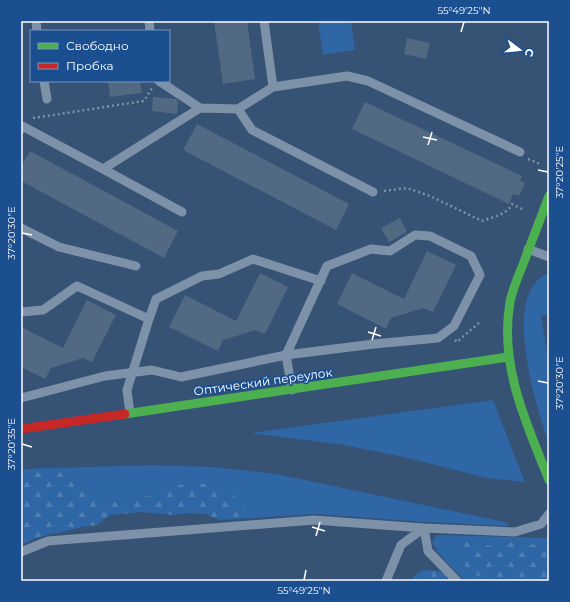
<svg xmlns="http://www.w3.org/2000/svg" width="570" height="602" viewBox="0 0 570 602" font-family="Montserrat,sans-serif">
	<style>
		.green { fill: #2f66a5 }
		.forest { fill: url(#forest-firs) }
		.building { fill: #526984 }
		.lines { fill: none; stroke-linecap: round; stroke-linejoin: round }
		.path { stroke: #7d92a8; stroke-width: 2.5; stroke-dasharray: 2 3; stroke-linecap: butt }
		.lane { stroke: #7d92a8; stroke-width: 9 }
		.fast { stroke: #4caf50; stroke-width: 9 }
		.jam { stroke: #c62828; stroke-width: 9 }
		.ticks { fill: none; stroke: #fff; stroke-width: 1.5 }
		.labels { text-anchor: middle; stroke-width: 3.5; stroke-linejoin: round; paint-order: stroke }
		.street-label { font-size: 12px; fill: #fff; stroke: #1b4f8f }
		.neatline { fill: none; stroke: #fff; stroke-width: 1.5 }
		.ticks-label { font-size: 10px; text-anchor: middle; fill: #fff }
	</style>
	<defs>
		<pattern id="forest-firs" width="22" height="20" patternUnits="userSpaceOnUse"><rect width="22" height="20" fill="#2f66a5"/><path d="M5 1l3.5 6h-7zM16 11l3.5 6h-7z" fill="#4e7db2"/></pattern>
	</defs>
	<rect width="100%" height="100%" fill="#365274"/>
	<path class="green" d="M318 21H351L355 50 323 55Z
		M549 273V314L541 316 549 364V444C537 408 499 292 549 273Z
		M493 400 525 482 487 478 404 457 344 445 251 433Z
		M152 465 212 467 276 474 505 522 509 526 424 522 316 514 235 519 249 510 160 495 130 498 117 502 102 501 89 492 78 482 51 468Z
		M437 535 549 538V546L512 542 493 546 464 541 467 570 487 581H465L438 553 432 542Z"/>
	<path class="forest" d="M40 468H51L78 482 89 492 102 501 116 502 130 498 160 495 171 485 215 483 239 499 249 511 235 519 220 520 205 514 189 513 173 515 142 512 110 515 97 525 82 527 66 531 51 534 36 538 21 545V470Z
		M463 541 493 546 512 542 549 546V581H487L467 570 463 561Z
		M422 570 439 571 446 575 447 581H409Z"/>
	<path class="building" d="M214 21H247L255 79 223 84Z
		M407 38 430 43 426 59 404 54Z
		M108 81H140L142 93 110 97Z
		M153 97 176 99 178 101 177 114 152 111Z
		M365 102 522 176 520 181 525 183 519 196 513 194 509 204 352 129Z
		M197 124 349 204 336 230 183 150Z
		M30 151 178 231 164 258 21 181V167Z
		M400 218 407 232 389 242 381 228Z
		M427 251 456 265 433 312 423 308 391 318 386 329 337 304 352 273 404 299Z
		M260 273 288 287 265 334 256 330 223 340 218 351 169 327 185 295 236 321Z
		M87 300 116 315 92 362 83 358 51 368 45 379 21 367V327L63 348Z"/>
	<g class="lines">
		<path class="path" d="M33 118 144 101 152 88
			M528 159 540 164
			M384 191 407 188 430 196 482 221C492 217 507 215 512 204L522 209
			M455 340 457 342 480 322"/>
		<path class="lane" d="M36 21 37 31
			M149 21 150 31
			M264 21 273 87
			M44 81 47 99
			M159 81 200 108
			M238 109 252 130 373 192
			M21 129 22 126 103 169 200 108 238 109 273 87 347 76 368 81 520 152
			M103 169 182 212
			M21 228 59 247 136 266
			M528 249 549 257
			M21 312 43 310 77 286 149 319 156 299 202 276 219 274 253 259 321 281
			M21 398 105 376 152 370 181 377 286 355 374 344 438 338 454 326 480 275 471 256 430 236 415 235 390 251 371 249 327 266 286 355 292 390
			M130 413 127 390 149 319
			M21 552 48 541 314 520 424 528 515 532 541 524 549 514
			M386 581 401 545 424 528 428 551 457 581"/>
		<path class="fast" d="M549 196C541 217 533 238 525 259 520 273 513 287 510 302 499 365 526 423 549 480
			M125 414 508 357"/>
		<path class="jam" d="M21 429 125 414"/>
	</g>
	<path class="ticks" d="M461 32 464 22M423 137 437 140M428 145 432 132M538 170 548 172M22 233 32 235M368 332 381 336M372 340 376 327M538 381 548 383M22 444 32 447M312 527 325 531M316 536 320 522M304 580 306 570"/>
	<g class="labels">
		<g class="street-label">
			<text transform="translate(263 382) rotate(-8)" y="4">Оптический переулок</text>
		</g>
	</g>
	<rect width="570" height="602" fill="none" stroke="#1b4f8f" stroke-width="44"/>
	<rect x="30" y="30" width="140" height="52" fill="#1b4f8f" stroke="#7695bc"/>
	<rect x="38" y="43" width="20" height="6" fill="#4caf50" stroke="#7695bc"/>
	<text x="66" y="50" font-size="12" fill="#ffffff">Свободно</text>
	<rect x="38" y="63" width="20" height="6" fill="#c62828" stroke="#7695bc"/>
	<text x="66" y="70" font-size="12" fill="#ffffff">Пробка</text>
	<g transform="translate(520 50) rotate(106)" stroke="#1b4f8f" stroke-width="3" paint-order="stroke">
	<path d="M0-3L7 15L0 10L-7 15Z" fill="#ffffff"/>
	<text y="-6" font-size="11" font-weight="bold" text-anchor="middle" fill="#ffffff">С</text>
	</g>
	<rect x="22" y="22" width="526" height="558" class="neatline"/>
	<g class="ticks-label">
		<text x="464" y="14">55°49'25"N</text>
		<text transform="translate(559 172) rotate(-90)" y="4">37°20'25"E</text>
		<text transform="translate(11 233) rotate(-90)" y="4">37°20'30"E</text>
		<text transform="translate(559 383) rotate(-90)" y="4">37°20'30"E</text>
		<text transform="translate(11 444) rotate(-90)" y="4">37°20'35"E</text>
		<text x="304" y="594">55°49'25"N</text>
	</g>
</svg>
